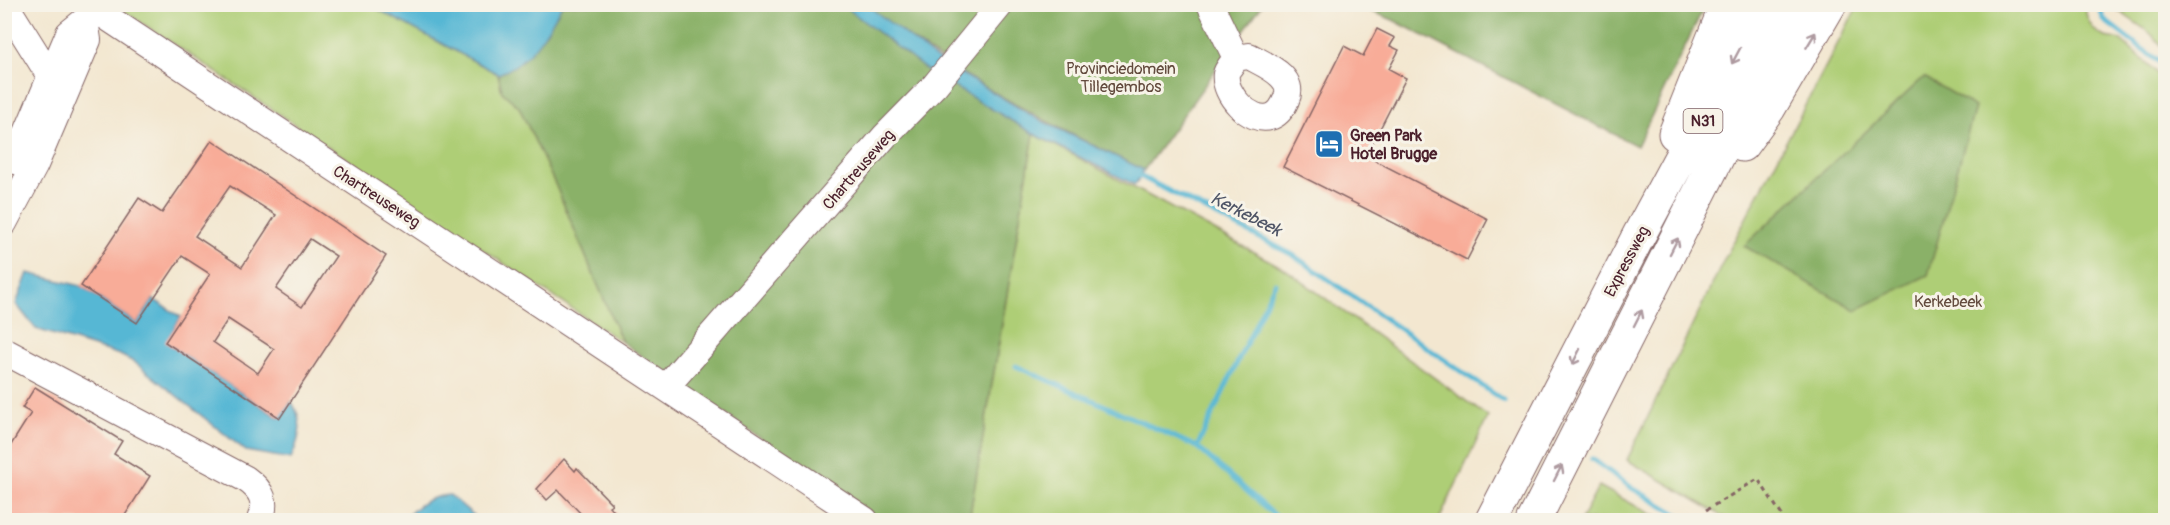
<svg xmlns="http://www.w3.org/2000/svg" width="2170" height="525" viewBox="0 0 2170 525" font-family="Pangolin,sans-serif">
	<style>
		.green { fill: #aece76; stroke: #7c7650; stroke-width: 1.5 }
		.forest { fill: #8ab167; stroke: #6a6849; stroke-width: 1.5 }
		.water { fill: #56b7d4; stroke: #506b80; stroke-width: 1.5 }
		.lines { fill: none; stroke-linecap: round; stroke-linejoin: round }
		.stream { stroke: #56b7d4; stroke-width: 5 }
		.building { fill: #f8ac98; fill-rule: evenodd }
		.minor-casing { stroke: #856565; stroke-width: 28 }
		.highway-casing { stroke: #856565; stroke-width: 35 }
		.path { stroke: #856565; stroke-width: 3; stroke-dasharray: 4.5 4.5; stroke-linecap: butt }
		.minor { stroke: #fff; stroke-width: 26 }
		.highway { stroke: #fff; stroke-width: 33 }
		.oneway { stroke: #ae9aa0 }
		.labels { text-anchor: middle; stroke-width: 6; stroke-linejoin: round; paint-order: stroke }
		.shield { fill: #f7f3e8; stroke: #7e5f64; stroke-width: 1.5 }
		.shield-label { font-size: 15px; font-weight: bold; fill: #4a1f2b }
		.park-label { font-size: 16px; fill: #634b3e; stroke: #f7f3e8 }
		.poi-label { font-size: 16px; font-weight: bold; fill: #4a1f2b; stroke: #f7f3e8; text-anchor: start }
		.street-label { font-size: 16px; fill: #4a1f2b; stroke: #f7f3e8 }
		.water-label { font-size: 18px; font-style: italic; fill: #4e5466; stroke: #f7f3e8 }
	</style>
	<rect width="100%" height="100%" fill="#f7f3e8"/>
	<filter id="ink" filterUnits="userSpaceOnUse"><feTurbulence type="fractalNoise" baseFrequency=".0167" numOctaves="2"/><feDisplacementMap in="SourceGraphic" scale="12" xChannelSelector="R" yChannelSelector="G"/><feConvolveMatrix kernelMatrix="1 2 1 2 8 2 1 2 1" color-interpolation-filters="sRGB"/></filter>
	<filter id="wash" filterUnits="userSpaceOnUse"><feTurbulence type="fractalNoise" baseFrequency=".008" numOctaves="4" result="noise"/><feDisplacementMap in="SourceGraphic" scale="24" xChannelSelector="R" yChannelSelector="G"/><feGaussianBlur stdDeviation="1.35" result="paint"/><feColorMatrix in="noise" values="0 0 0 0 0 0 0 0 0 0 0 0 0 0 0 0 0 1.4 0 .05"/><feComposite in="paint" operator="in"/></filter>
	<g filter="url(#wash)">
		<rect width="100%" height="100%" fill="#f3e7d0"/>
		<path class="green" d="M2120 4 2165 5V49L2150 33 2113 7Z
			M115 5H370L498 74 502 91 519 107 556 186 622 342Z
			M1858 5H2086C2084 16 2092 31 2103 36 2109 39 2116 37 2121 41 2137 55 2153 66 2165 83V520H1729L1627 460 1724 260Z
			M1034 134 1285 269 1488 417 1439 520H969Z
			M1599 486 1662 520H1581Z"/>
		<path class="forest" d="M562 5H843L929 72 1034 134 969 520H884L858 507 622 342 556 186 519 107 502 92 498 74C527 65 548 31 562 5Z
			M867 5H1262L1144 170C1046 123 951 74 867 5Z
			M1356 5H1705L1637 146 1393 20Z
			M1924 77 1975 107 1928 275 1856 310 1744 246Z"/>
		<path class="water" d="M370 5H562C547 32 529 64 498 74Z
			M843 5H867L938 60 1036 118 1144 170 1135 185 1034 134 929 72Z
			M28 273 81 286 137 323 153 299 181 317 166 342 279 418 291 401C305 422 300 437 291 459L246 451 134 362 120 355 36 329 16 304Z
			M450 495 479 520H404C417 505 429 496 450 495Z"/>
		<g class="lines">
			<path class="stream" d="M2098 4 2104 20 2166 67
				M1134 173 1293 255 1504 401
				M1016 366 1197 447 1280 520
				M1197 447 1275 283
				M1592 459 1632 488 1687 520"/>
		</g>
		<g id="blocks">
			<path class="building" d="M1377 29 1395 38 1390 46 1399 50 1389 69 1406 78 1366 156 1488 219 1467 260 1283 167 1344 46 1363 56Z
				M212 140 386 256 280 418 165 342 210 274 182 256 137 323 81 286 139 198 162 213ZM230 186 276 215 242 267 195 236ZM310 239 336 256 302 307 276 289ZM228 319 274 349 258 373 213 342Z
				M35 387 122 441 114 454 150 476 122 520H4V456L31 413 22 408Z
				M564 459 575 471 577 468 612 504 609 506 623 520H587L558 490 547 500 537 489Z"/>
		</g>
	</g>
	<g filter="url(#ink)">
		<use href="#blocks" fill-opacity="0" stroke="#856565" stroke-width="1.5"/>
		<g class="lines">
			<g class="minor-casing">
				<path id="minor" d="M5 4 50 76 61 80
					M87 4 865 520
					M1210 4 1236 58
					M1249 56C1265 65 1297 77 1286 100 1283 107 1278 115 1270 117 1250 123 1223 94 1226 74 1227 69 1233 63 1236 58Z
					M15 161 69 33 85 20
					M4 223 35 165 88 40 85 20 94 9
					M4 351 246 479C263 491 267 502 260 520
					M666 387 885 136 935 85 1001 4"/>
			</g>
			<g class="highway-casing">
				<path id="highway" d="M1675 134 1727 4
					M1742 145 1769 108 1830 4
					M1492 520 1639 235 1763 4
					M1534 520 1795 4"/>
			</g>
			<path class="path" d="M1706 510 1758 479 1785 520"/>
			<use href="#minor" class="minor"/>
			<use href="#highway" class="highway"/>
		</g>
		<defs><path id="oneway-shaft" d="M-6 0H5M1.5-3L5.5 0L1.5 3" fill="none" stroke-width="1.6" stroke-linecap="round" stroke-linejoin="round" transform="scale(1.5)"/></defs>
		<g class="oneway">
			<use href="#oneway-shaft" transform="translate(1811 40) rotate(-59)"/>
			<use href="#oneway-shaft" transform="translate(1736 56) rotate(118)"/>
			<use href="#oneway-shaft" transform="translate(1674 246) rotate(-63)"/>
			<use href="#oneway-shaft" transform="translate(1638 318) rotate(-63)"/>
			<use href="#oneway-shaft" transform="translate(1576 357) rotate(117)"/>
			<use href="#oneway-shaft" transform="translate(1558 473) rotate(-63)"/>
		</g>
	</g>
	<defs>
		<g id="hotel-square" transform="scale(1.5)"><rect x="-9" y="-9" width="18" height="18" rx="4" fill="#1f6fb2" stroke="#f7f3e8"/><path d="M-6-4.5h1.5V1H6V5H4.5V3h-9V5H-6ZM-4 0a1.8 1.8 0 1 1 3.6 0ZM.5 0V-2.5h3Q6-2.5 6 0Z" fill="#fff"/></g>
	</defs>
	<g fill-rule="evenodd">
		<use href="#hotel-square" x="1329" y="144"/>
	</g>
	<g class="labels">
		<rect class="shield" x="1683.5" y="109" width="39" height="24" rx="4.5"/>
		<g class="shield-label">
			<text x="1703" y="126">N31</text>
		</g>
		<g class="park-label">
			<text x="1121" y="74">Provinciedomein<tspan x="1121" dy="18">Tillegembos</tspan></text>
			<text x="1948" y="307">Kerkebeek</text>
		</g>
		<g class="poi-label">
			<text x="1350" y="141">Green Park<tspan x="1350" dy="18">Hotel Brugge</tspan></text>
		</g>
		<g class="street-label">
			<text transform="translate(858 169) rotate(-49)" y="6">Chartreuseweg</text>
			<text transform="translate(377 196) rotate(33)" y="6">Chartreuseweg</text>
			<text transform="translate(1626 261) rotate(-62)" y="6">Expressweg</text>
		</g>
		<g class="water-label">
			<text transform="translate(1246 214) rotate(27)" y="6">Kerkebeek</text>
		</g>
	</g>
	<rect width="2170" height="525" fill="none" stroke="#f7f3e8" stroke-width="24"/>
</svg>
